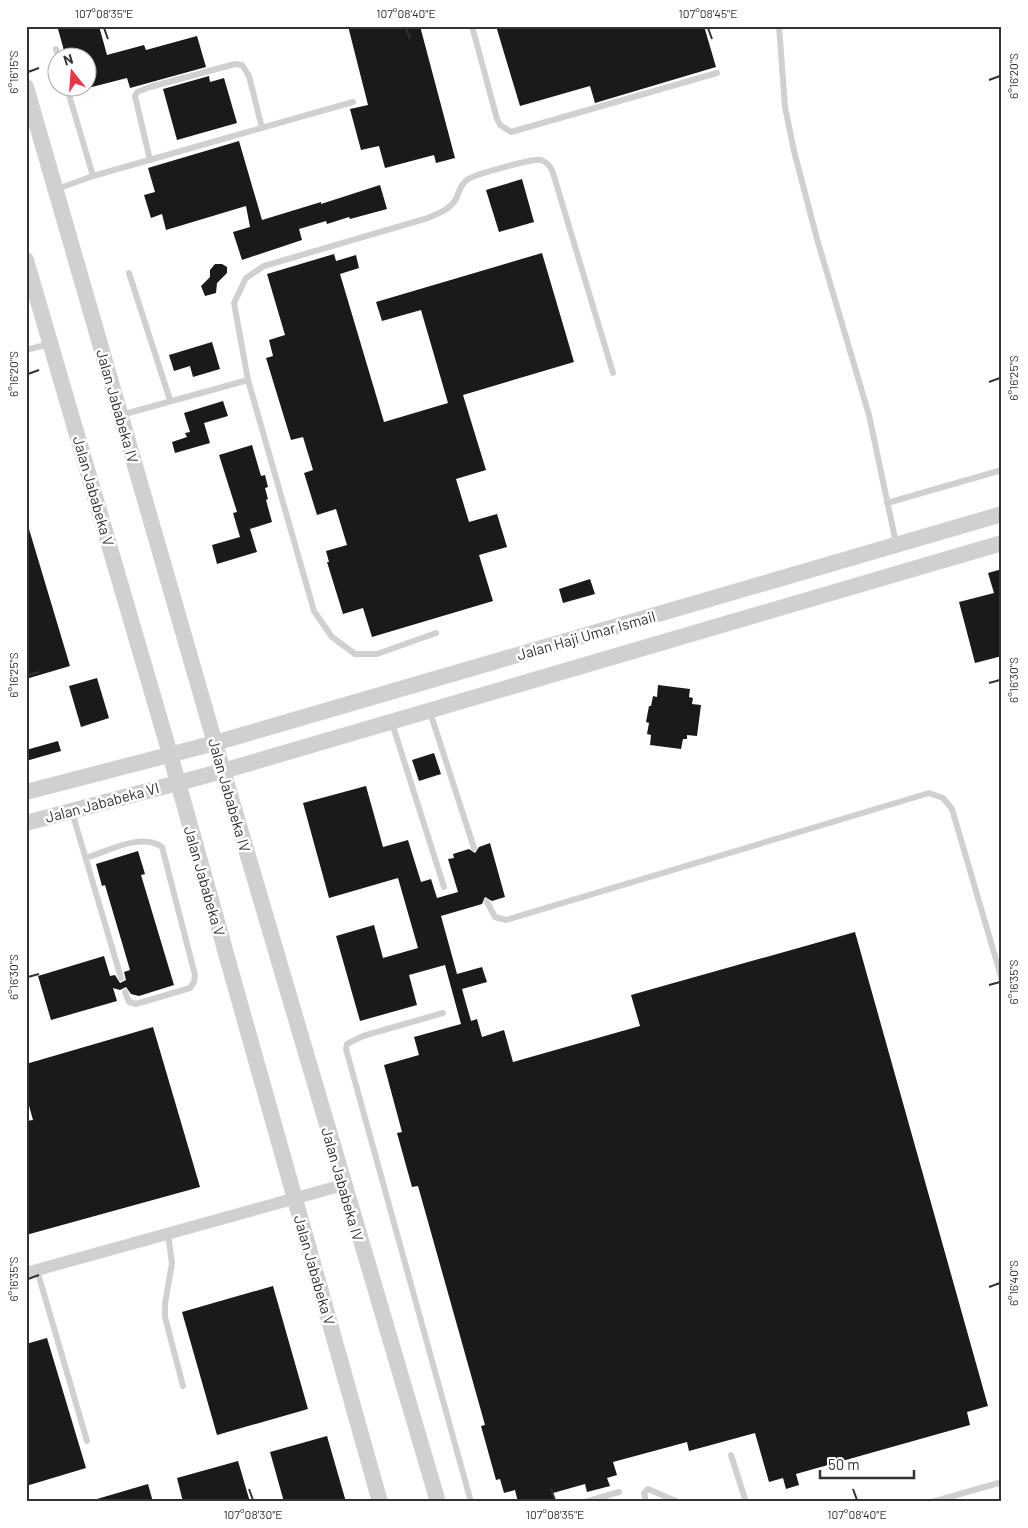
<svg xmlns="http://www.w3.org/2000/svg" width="1028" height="1528" font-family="Barlow,sans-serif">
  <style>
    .building { fill: #1a1a1a }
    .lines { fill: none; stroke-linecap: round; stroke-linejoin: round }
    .service { stroke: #d0d0d0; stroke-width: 6 }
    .minor { stroke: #d0d0d0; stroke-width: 12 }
    .tertiary { stroke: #d0d0d0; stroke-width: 16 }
    .ticks { fill: none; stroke: #333; stroke-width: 2 }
    .labels { text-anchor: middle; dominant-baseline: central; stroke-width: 5; stroke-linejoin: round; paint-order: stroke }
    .street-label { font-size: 15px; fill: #333; stroke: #fff }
    .neatline { fill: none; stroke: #333; stroke-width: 2 }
    .ticks-label { font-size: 12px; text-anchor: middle; fill: #333 }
  </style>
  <rect width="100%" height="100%" fill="#fff"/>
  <g class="building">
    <path d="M69 26H99L107 55 144 45 146 50 197 36 206 67 130 88 127 78 88 88V58H66L58 29Z"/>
    <path d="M348 26H420L455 158 436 163 434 155 385 168 379 146 361 150 350 109 368 105Z"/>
    <path d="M496 26H704L716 67 595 103 590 86 520 106Z"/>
    <path d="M209 76 210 82 224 78 237 123 177 140 163 89Z"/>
    <path d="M239 141 262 220 321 202V204L380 185 387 209 350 219 349 217 327 224 326 221 299 229 302 240 242 260 233 232 250 227 246 206 166 230 162 214 151 218 144 195 155 192 148 168Z"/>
    <path d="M522 179 534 222 499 232 486 190Z"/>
    <path d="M542 253 574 362 463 395 486 470 456 479 469 522 497 514 507 547 479 555 493 601 372 637 363 608 343 614 327 562H329L326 551 347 545 336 509 317 515 304 473 313 470 303 437 291 440 266 358 273 356 269 340 285 335 267 274 334 254 336 261 356 255 359 268 340 274 384 422 448 403 421 310 382 321 376 302Z"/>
    <path d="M215 264H222L227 267V273L217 283 216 293 205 296 201 286 210 277V270Z"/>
    <path d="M212 342 220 369 193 377 190 366 174 371 169 355Z"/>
    <path d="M223 401 228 416 204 423 210 443 175 453 172 442 187 437 185 433 190 432 184 413Z"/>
    <path d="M252 445 261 476 265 475 268 487 265 488 268 499 266 500 272 522 250 529 257 552 217 564 212 545 240 537 233 513 237 512 219 455Z"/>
    <path d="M26 529H29L70 666 26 679Z"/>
    <path d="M1002 569V656L975 663 959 602 994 593 988 573Z"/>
    <path d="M590 579 595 594 563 603 559 589Z"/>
    <path d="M97 678 109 718 81 727 69 686Z"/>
    <path d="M658 685 690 689 689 697 693 698 692 704 701 705 697 736 687 735V739H683L681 749 650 745 651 735 647 734 649 723 646 722 649 706H651L653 696 657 697Z"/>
    <path d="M58 741 61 751 26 761V750Z"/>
    <path d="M434 753 441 774 419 781 412 760Z"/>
    <path d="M366 786 383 847 408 840 421 882 431 879 437 898 458 892 448 859 454 858 453 854 469 849 475 853 479 847 490 843 505 897 492 901 485 897 482 904 441 916 457 974 482 967 487 982 462 989 471 1021 477 1019 482 1037 504 1030 513 1062 640 1026 631 995 855 932 988 1406 967 1412 970 1425 796 1474 799 1485 786 1489 783 1478 769 1482 755 1433 689 1451 687 1442 613 1462 617 1475 607 1478 610 1486 587 1492 585 1484 553 1493 555 1502H518L515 1490 504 1493 500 1479 496 1480 481 1426 485 1425 418 1186 412 1187 397 1133 402 1132 384 1065 419 1055 414 1037 461 1024 445 965 409 975 417 1005 360 1021 336 936 374 925 383 958 418 948 398 878 329 898 303 803Z"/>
    <path d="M138 851 145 874 141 875 174 985 139 996 131 994 126 987 120 990 113 988 117 1001 51 1020 38 976 104 956 110 976 115 975 120 983 126 980 124 972 130 970 105 885 102 886 96 864Z"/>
    <path d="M153 1027 200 1187 26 1235V1121L33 1120 26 1095V1064Z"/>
    <path d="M273 1286 308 1409 217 1435 182 1312Z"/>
    <path d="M47 1338 86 1468 26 1486V1344Z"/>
    <path d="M327 1436 346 1502H284L270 1452Z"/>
    <path d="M238 1461 250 1502H183L177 1478Z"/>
    <path d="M148 1484 153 1502H97V1499Z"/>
  </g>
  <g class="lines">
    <g class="service">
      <path d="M472 26 497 119 500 125 511 132 717 73"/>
      <path d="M779 26 785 107 794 151 817 239 869 415 896 543"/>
      <path d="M56 49 59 58"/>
      <path d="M67 88 93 176"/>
      <path d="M150 160 135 96 137 92 150 87 235 64 242 65 249 76 262 128"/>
      <path d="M57 189 93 176 353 102"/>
      <path d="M129 273 170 400"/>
      <path d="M26 350 49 344"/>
      <path d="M248 380 234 303 246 278 264 266 428 218C438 213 450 210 456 199 459 192 460 185 467 180 472 175 534 158 541 160 547 162 551 167 553 173L613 373"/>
      <path d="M121 415 248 380 314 611 332 637 355 654H377L436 633"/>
      <path d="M887 503 1002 470"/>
      <path d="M430 712 474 848"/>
      <path d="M392 723 444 887"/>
      <path d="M72 812 121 978"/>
      <path d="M86 858C108 851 142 832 162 847L195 975 194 982 190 988 136 1004 129 1002 125 992"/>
      <path d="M487 902 495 917 506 920 929 793 943 798 952 809 1002 980"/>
      <path d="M443 1013 363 1036 347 1044 346 1049 471 1502"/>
      <path d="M168 1234 172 1263 165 1304V1317L183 1386"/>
      <path d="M37 1270 87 1441"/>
      <path d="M731 1455 746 1502"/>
      <path d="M585 1502 619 1492"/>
      <path d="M646 1502 644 1493 648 1489 678 1502"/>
      <path d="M932 1502 1002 1482"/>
    </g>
    <path class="minor" d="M26 1273 343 1185"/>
    <g class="tertiary">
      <path d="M26 87 223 771 438 1502"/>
      <path d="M26 260 170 754 380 1502"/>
      <path d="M26 792 215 743 1002 514"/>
      <path d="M26 823 223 771 1002 543"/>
    </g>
  </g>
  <path class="ticks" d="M104 28 108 39M406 28 410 39M708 28 712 39M28 72 39 68M989 80 1000 76M28 374 39 370M989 382 1000 378M28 675 39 672M989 683 1000 680M28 977 39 974M989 985 1000 982M28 1279 39 1275M989 1287 1000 1283M249 1489 253 1500M551 1489 555 1500M853 1489 857 1500"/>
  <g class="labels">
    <g class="street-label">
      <text transform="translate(118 406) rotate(74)">Jalan Jababeka IV</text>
      <text transform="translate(94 491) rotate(74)">Jalan Jababeka V</text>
      <text transform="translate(586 635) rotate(-16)">Jalan Haji Umar Ismail</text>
      <text transform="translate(230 795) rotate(74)">Jalan Jababeka IV</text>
      <text transform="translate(102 802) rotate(-15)">Jalan Jababeka VI</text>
      <text transform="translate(205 881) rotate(74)">Jalan Jababeka V</text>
      <text transform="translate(343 1184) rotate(74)">Jalan Jababeka IV</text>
      <text transform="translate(315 1270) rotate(74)">Jalan Jababeka V</text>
    </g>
  </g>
  <rect width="1028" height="1528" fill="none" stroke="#ffffff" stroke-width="55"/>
  <g transform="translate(72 72) rotate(343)"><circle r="24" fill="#ffffff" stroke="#adadad"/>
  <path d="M0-4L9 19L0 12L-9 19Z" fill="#e63946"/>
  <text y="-8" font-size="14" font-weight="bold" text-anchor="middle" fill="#333333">N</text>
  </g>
  <path d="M820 1470v8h94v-8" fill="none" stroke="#333333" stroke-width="2.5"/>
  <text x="828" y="1470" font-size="15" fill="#333333" stroke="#ffffff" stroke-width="4" paint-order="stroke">50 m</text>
  <rect x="28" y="28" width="972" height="1472" class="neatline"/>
  <g class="ticks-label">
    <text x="104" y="18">107°08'35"E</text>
    <text x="406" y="18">107°08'40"E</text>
    <text x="708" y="18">107°08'45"E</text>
    <text transform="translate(14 72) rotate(-90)" y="4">6°16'15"S</text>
    <text transform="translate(1014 76) rotate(-90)" y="4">6°16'20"S</text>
    <text transform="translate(14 374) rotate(-90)" y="4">6°16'20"S</text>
    <text transform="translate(1014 378) rotate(-90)" y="4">6°16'25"S</text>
    <text transform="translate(14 675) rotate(-90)" y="4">6°16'25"S</text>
    <text transform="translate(1014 680) rotate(-90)" y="4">6°16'30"S</text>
    <text transform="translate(14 977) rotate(-90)" y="4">6°16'30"S</text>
    <text transform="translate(1014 982) rotate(-90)" y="4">6°16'35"S</text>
    <text transform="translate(14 1279) rotate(-90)" y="4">6°16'35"S</text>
    <text transform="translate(1014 1283) rotate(-90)" y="4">6°16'40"S</text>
    <text x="253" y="1519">107°08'30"E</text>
    <text x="555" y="1519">107°08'35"E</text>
    <text x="857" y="1519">107°08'40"E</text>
  </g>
</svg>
